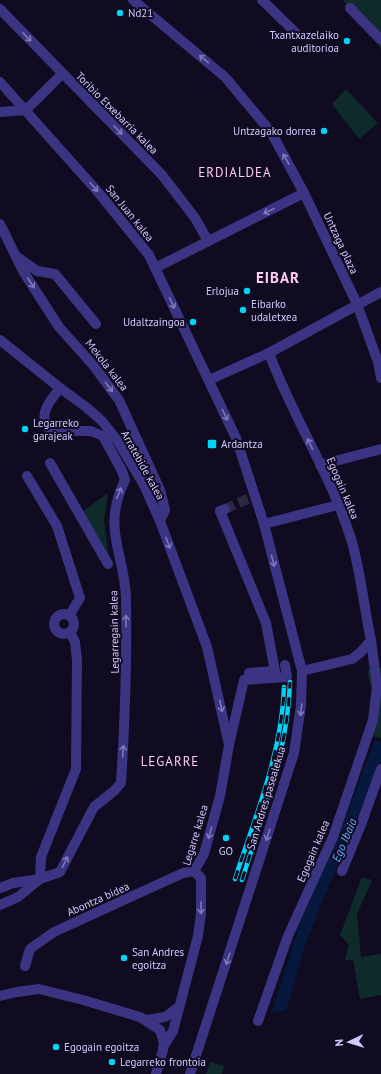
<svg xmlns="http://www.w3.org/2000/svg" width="381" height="1074" font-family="'PT Sans',sans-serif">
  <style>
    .green { fill: #0e2a2a }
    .water { fill: #06183e }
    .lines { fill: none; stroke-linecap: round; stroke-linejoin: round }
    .minor-tunnel { stroke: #2d2841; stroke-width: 10; stroke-dasharray: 10 5; stroke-linecap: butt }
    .pedestrian { stroke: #3a3482; stroke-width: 10 }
    .minor { stroke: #3a3482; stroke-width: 10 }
    .tertiary { stroke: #3a3482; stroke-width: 10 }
    .rail-casing { stroke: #00d3f5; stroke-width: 4.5 }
    .rail { stroke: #100b20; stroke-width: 3; stroke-dasharray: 9; stroke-linecap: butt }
    .oneway { stroke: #7e78ba }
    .poi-dot { fill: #00d3f5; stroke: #100b20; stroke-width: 1.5 }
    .labels { text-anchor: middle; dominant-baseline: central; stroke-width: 4; stroke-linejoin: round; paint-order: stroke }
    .poi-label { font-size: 11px; fill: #d2caff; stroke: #100b20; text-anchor: start }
    .street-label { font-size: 11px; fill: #d2caff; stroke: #100b20 }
    .water-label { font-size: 12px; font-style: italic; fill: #58abff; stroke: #100b20 }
    .quarter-label { font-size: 13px; letter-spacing: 1px; fill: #ffcceb; stroke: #100b20 }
    .district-label { font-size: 15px; font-weight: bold; letter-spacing: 1px; fill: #ffcceb; stroke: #100b20 }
  </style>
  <rect width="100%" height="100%" fill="#100b20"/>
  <g class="green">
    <path d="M343 0H381V50L376 38Z"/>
    <path d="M346 89 378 123 359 139 332 104Z"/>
    <path d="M108 493 104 520 110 565 82 512Z"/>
    <path d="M381 668V738L370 736 373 698 367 670Z"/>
    <path d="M362 877 372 880 357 914 361 957 381 954V995L360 999 353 960H345L349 945 340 935Z"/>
    <path d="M210 1062 224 1066 222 1074H206Z"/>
  </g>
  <path class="water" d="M375 740 381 742V762L322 902 305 946 286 1010 272 1013 300 923 340 831Z"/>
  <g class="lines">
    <path class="minor-tunnel" d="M225 509 250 498"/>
    <g class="pedestrian">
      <path d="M350 8 381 40"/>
      <path d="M0 9 162 175 195 218 208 241"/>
      <path d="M26 110 62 74"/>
      <path d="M16 256 37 271 55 274 96 324"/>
      <path d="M50 463 108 564"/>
      <path d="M27 476 57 526 80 598 69 616"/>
      <path d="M220 511 266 623 275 671 249 673V679"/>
      <path d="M229 745 244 680 287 677 285 665"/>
      <path d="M342 871 362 822 381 769"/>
      <path d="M258 1021 288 936 333 837 373 720 377 686 371 640"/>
    </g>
    <g class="minor">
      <path d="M262 0 299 36"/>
      <path d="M0 112 26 110"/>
      <path d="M0 224 23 271 59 327 93 365 119 400 160 490 165 510 160 521"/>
      <path d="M155 268 304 193"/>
      <path d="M0 340 60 388 86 407 102 421 117 440 144 485 160 521 207 647 229 745 220 796 204 854 194 871"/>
      <path d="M269 353C293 418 332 476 352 542 361 574 364 608 371 640L361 652 352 659 302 671"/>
      <path d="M209 380 269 353 381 292"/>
      <path d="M320 465 381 449"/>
      <path d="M220 511 225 509"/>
      <path d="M264 524 338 505"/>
      <circle cx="64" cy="624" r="10"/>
      <path d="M0 888 13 883 40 879 41 857 76 769 77 660 75 642 70 632"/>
      <path d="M0 905 18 897 40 879 60 872 94 807 115 790 121 783C125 721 127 661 126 599 125 552 101 530 125 480L122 471 103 436 91 431H61L47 427C39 412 51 400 60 388"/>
      <path d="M25 966 30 949 54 932 183 873 194 871"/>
      <path d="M147 1020 165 1017 179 1007"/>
      <path d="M163 1047 173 1031 198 936 201 913V878L194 871"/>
    </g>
    <g class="tertiary">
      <path d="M133 0 225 77 271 132 304 193 357 304 378 362 381 378"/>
      <path d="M0 82 98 192 149 255 236 438 264 524 302 671 301 705 294 753 190 1074"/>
      <path d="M0 996 17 992 39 989 83 1000 140 1017 160 1030 164 1043 163 1050 156 1074"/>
    </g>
    <defs>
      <g id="rail">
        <path d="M235 879C255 817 282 753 284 687"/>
        <path d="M242 880C262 816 288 751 290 682"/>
      </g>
    </defs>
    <use href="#rail" class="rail-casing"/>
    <use href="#rail" class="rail"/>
  </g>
  <defs><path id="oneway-shaft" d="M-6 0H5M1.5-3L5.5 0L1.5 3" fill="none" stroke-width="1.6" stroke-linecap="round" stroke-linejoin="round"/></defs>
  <g class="oneway">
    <use href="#oneway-shaft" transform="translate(27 37) rotate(46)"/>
    <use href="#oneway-shaft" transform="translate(204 59) rotate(-140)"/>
    <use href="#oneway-shaft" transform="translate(118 130) rotate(45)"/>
    <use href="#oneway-shaft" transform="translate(286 159) rotate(-119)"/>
    <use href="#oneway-shaft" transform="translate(94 187) rotate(49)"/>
    <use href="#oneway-shaft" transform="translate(269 211) rotate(154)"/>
    <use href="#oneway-shaft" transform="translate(31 283) rotate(57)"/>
    <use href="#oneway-shaft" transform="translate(172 303) rotate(64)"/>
    <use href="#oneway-shaft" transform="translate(109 387) rotate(53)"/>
    <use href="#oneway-shaft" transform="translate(225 415) rotate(65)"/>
    <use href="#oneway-shaft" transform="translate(310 444) rotate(-116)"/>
    <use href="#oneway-shaft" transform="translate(119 493) rotate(-67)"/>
    <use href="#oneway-shaft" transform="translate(168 543) rotate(70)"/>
    <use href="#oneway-shaft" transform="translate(273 561) rotate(75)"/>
    <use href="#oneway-shaft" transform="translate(126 621) rotate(-91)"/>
    <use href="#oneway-shaft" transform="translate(221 706) rotate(78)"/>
    <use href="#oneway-shaft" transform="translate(301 710) rotate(97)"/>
    <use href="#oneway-shaft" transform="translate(123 751) rotate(-86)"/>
    <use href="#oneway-shaft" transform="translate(210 833) rotate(105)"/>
    <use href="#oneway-shaft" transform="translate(268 835) rotate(108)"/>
    <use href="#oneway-shaft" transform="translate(65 862) rotate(-64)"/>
    <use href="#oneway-shaft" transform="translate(201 908) rotate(91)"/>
    <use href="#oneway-shaft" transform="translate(228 959) rotate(108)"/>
  </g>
  <g class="poi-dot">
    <circle cx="120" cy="13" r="4"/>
    <circle cx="347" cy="41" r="4"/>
    <circle cx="324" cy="131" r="4"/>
    <circle cx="247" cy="291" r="4"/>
    <circle cx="243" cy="310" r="4"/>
    <circle cx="193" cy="322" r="4"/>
    <circle cx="25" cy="429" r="4"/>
    <rect x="207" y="439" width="10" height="10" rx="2"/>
    <circle cx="226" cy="838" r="4"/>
    <circle cx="124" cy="958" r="4"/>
    <circle cx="56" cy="1047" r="4"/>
    <circle cx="112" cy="1062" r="4"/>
  </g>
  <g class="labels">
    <g class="poi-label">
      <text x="128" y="13">Nd21</text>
      <text x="339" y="35" text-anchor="end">Txantxazelaiko<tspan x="339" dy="13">auditorioa</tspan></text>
      <text x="316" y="131" text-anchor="end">Untzagako dorrea</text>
      <text x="239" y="291" text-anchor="end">Erlojua</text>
      <text x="251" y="304">Eibarko<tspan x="251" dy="13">udaletxea</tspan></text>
      <text x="185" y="322" text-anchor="end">Udaltzaingoa</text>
      <text x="33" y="423">Legarreko<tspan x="33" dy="13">garajeak</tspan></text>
      <text x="221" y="444">Ardantza</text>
      <text x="226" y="851" text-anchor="middle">GO</text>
      <text x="132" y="952">San Andres<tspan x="132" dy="13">egoitza</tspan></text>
      <text x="64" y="1047">Egogain egoitza</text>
      <text x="120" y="1062">Legarreko frontoia</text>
    </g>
    <g class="street-label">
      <text transform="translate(117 113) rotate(45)">Toribio Etxebarria kalea</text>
      <text transform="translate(130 213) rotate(51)">San Juan kalea</text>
      <text transform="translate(341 243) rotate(65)">Untzaga plaza</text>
      <text transform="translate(107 365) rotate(52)">Mekola kalea</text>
      <text transform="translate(143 465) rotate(61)">Arratebide kalea</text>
      <text transform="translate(343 488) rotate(67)">Egogain kalea</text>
      <text transform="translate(114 632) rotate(-91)">Legarregain kalea</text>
      <text transform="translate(266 798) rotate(-73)">San Andres pasealekua</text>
      <text transform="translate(195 835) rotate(-73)">Legarre kalea</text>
      <text transform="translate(313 851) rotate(-67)">Egogain kalea</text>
      <text transform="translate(98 899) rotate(-24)">Abontza bidea</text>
    </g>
    <g class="water-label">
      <text transform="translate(344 840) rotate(-67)">Ego Ibaia</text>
    </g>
    <g class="quarter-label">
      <text x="235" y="172">ERDIALDEA</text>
      <text x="170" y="761">LEGARRE</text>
    </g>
    <g class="district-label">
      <text x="278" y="277">EIBAR</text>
    </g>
  </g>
  <g transform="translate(349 1042) rotate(266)" stroke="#100b20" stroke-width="3" paint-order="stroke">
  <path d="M0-3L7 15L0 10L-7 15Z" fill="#d2caff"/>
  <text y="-6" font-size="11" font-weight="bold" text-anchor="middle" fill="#d2caff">N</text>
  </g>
</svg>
